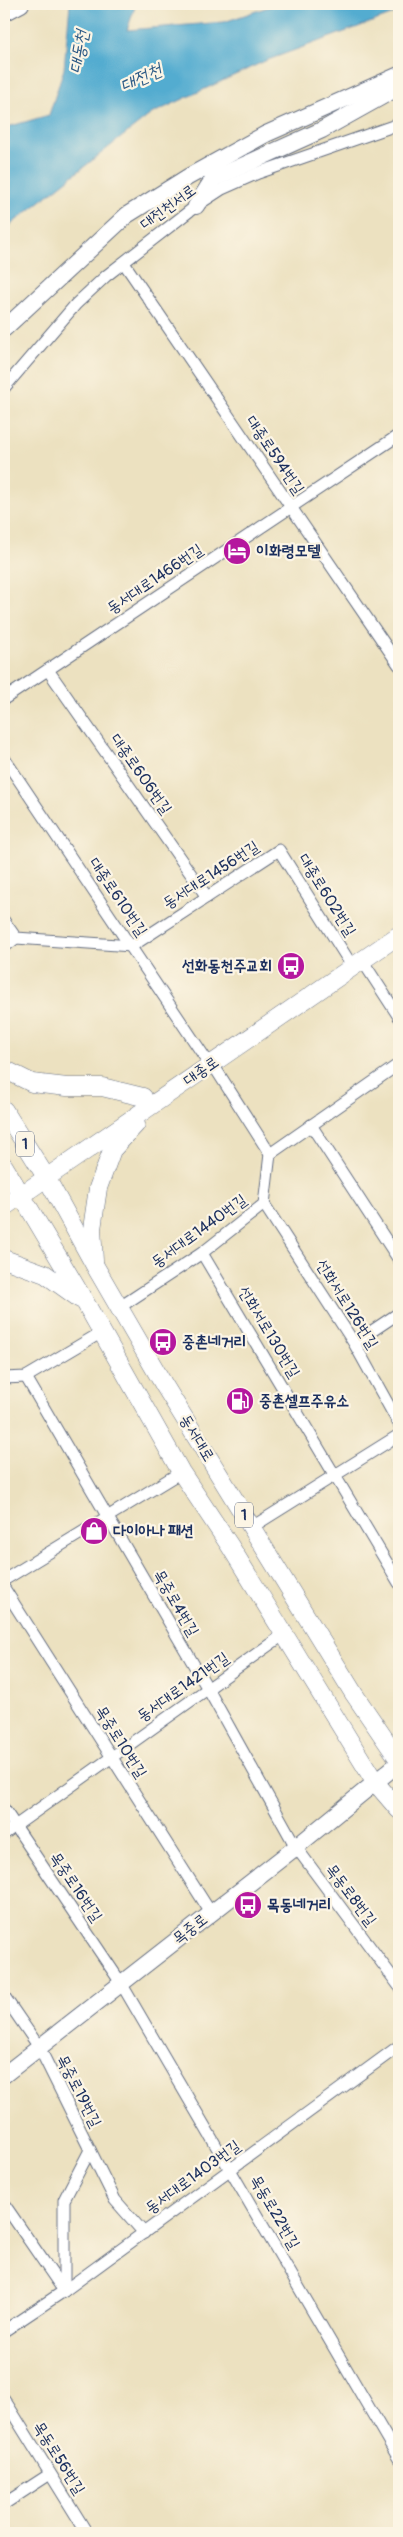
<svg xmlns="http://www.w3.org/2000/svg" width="403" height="2537" font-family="Pangolin,'Poor Story',sans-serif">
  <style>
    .water { fill: #52acd0; stroke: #366e97 }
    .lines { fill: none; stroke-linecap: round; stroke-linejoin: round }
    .street-casing { stroke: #646d80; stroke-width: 13 }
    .secondary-casing { stroke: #646d80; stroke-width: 18 }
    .primary-casing { stroke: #646d80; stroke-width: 19 }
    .street { stroke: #fff; stroke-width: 11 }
    .secondary { stroke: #fff; stroke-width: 16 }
    .primary { stroke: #fff; stroke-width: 18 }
    .labels { text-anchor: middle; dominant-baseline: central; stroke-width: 4.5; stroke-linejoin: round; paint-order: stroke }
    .shield { fill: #fcf5e5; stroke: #5e6a86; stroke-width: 1 }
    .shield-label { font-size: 15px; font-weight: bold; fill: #1b2f5e }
    .street-label { font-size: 16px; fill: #1b2f5e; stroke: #fcf5e5 }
    .poi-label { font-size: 16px; font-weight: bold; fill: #1b2f5e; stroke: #fcf5e5; text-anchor: start }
    .water-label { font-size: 18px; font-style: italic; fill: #2e5b86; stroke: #fcf5e5 }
  </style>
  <rect width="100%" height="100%" fill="#fcf5e5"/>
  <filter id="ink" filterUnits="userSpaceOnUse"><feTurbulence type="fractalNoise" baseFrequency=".02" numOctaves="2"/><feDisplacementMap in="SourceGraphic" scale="10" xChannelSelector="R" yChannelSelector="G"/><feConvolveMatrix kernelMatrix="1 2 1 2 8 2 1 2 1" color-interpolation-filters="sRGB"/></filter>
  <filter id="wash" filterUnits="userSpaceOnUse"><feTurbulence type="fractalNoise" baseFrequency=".0096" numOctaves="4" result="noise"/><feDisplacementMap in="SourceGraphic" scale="20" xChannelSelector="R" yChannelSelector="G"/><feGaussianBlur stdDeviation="1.12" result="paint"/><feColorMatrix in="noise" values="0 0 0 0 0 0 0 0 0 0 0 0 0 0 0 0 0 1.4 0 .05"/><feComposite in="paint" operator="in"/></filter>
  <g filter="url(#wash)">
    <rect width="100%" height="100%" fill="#ece1c0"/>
    <path class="water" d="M70 4H136L127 30 224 22 277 4H399V12L265 61 151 114 4 230V128L49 115 64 69Z"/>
  </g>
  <g filter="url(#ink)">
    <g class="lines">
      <defs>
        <g id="street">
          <path d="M124 263 399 665"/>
          <path d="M4 388 76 304 106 276 196 206 222 189 258 173 399 124"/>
          <path d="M48 670 207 897"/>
          <path d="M4 699 399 435"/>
          <path d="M4 758 204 1056"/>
          <path d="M4 921 16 938"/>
          <path d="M4 947 16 938 132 946 279 850 347 958"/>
          <path d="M362 960 399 1017"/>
          <path d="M212 1063 270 1154"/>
          <path d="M311 1125 399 1260"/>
          <path d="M264 1204 354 1343 399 1424"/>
          <path d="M202 1253 399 1583"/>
          <path d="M120 1307 202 1253 264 1204 270 1154 399 1064"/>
          <path d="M354 1343 399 1313"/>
          <path d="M26 1377 208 1689 296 1847 399 1986"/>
          <path d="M4 1378 26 1377 102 1332"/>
          <path d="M252 1527 399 1435"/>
          <path d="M4 1580 181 1472"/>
          <path d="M4 1588 211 1913"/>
          <path d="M4 1809 121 1983 399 2459"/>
          <path d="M4 1834 283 1635"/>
          <path d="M4 1996 39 2047 115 2200 144 2233"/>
          <path d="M4 2204 64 2291"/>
          <path d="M64 2291V2200L90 2150"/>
          <path d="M4 2331 64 2291 399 2046"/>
          <path d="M4 2399 87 2533"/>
          <path d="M4 2504 50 2474"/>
        </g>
        <g id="secondary">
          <path d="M4 13 21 4"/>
          <path d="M196 206 213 179 322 130 399 87"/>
          <path d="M4 329 127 215 188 177 266 134 399 75"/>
          <path d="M4 2075 296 1847 399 1763"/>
        </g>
        <g id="primary">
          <path d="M4 1069 32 1083 67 1087H102L143 1097"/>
          <path d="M4 1110 46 1177 95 1266 164 1385 354 1694 399 1760"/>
          <path d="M4 1166 85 1302 181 1472 230 1546 375 1782 399 1810"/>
          <path d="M4 1207 399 935"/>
          <path d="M4 1259 45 1274 80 1299"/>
          <path d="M94 1261 92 1229 98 1188 112 1150 136 1124"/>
        </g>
      </defs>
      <use href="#street" class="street-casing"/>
      <use href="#secondary" class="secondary-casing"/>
      <use href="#primary" class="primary-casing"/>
      <use href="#street" class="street"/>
      <use href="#secondary" class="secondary"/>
      <use href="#primary" class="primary"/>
    </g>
  </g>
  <defs>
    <symbol id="hotel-disc" viewBox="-11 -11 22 22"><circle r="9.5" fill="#b5179e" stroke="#fcf5e5"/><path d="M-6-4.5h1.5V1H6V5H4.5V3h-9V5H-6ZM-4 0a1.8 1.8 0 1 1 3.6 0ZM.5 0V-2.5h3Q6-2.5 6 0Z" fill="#fff"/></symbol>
    <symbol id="bus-disc" viewBox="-11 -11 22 22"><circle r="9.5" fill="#b5179e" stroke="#fcf5e5"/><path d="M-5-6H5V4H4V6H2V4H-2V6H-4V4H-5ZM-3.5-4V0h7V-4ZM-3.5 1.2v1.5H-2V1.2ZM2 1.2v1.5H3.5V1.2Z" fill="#fff"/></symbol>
    <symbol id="fuel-disc" viewBox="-11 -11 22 22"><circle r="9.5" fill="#b5179e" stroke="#fcf5e5"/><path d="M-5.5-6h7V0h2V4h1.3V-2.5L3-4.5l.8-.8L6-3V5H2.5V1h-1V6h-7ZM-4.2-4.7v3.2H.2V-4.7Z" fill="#fff"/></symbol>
    <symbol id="shop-disc" viewBox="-11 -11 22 22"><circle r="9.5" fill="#b5179e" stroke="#fcf5e5"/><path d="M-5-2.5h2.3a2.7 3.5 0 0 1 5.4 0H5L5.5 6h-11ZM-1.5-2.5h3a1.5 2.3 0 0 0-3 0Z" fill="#fff"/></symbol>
  </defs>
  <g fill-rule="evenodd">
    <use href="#hotel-disc" x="221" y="535" width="32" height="32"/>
    <use href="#bus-disc" x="275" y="950" width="32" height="32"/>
    <use href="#bus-disc" x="147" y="1326" width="32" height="32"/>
    <use href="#fuel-disc" x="224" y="1385" width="32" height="32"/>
    <use href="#shop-disc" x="78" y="1515" width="32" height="32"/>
    <use href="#bus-disc" x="232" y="1889" width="32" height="32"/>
  </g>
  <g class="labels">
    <g class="shield">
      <rect x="16" y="1131.5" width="18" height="25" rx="4"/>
      <rect x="235" y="1502.5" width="18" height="25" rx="4"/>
    </g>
    <g class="shield-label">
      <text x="25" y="1144">1</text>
      <text x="244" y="1515">1</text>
    </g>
    <g class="street-label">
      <text transform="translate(168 207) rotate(-36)">대전천서로</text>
      <text transform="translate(275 455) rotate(56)">대종로594번길</text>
      <text transform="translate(155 579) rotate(-34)">동서대로1466번길</text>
      <text transform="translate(141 774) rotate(55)">대종로606번길</text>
      <text transform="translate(211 875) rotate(-33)">동서대로1456번길</text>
      <text transform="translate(327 895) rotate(58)">대종로602번길</text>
      <text transform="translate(118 897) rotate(56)">대종로610번길</text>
      <text transform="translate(201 1071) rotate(-35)">대종로</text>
      <text transform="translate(199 1231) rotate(-36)">동서대로1440번길</text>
      <text transform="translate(347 1304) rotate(58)">선화서로126번길</text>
      <text transform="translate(269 1332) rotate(59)">선화서로130번길</text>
      <text transform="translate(197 1438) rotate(59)">동서대로</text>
      <text transform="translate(176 1603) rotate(60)">목중로4번길</text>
      <text transform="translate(183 1687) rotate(-35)">동서대로1421번길</text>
      <text transform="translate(121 1742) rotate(58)">목중로10번길</text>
      <text transform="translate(76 1887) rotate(56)">목중로16번길</text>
      <text transform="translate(351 1895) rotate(53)">목동로8번길</text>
      <text transform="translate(190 1929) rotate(-38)">목중로</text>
      <text transform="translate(79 2091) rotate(63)">목중로19번길</text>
      <text transform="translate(193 2177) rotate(-36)">동서대로1403번길</text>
      <text transform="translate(275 2212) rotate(60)">목동로22번길</text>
      <text transform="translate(59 2458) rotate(58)">목동로56번길</text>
    </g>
    <g class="poi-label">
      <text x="256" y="551">이화령모텔</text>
      <text x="272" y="966" text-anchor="end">선화동천주교회</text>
      <text x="182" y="1342">중촌네거리</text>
      <text x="259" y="1401">중촌셀프주유소</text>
      <text x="113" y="1531">다이아나 패션</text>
      <text x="267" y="1905">목동네거리</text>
    </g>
    <g class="water-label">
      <text transform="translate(79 52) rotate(-80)">대동천</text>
      <text transform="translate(141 78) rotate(-25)">대전천</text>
    </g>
  </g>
  <rect width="403" height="2537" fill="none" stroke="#fcf5e5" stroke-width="20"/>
</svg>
